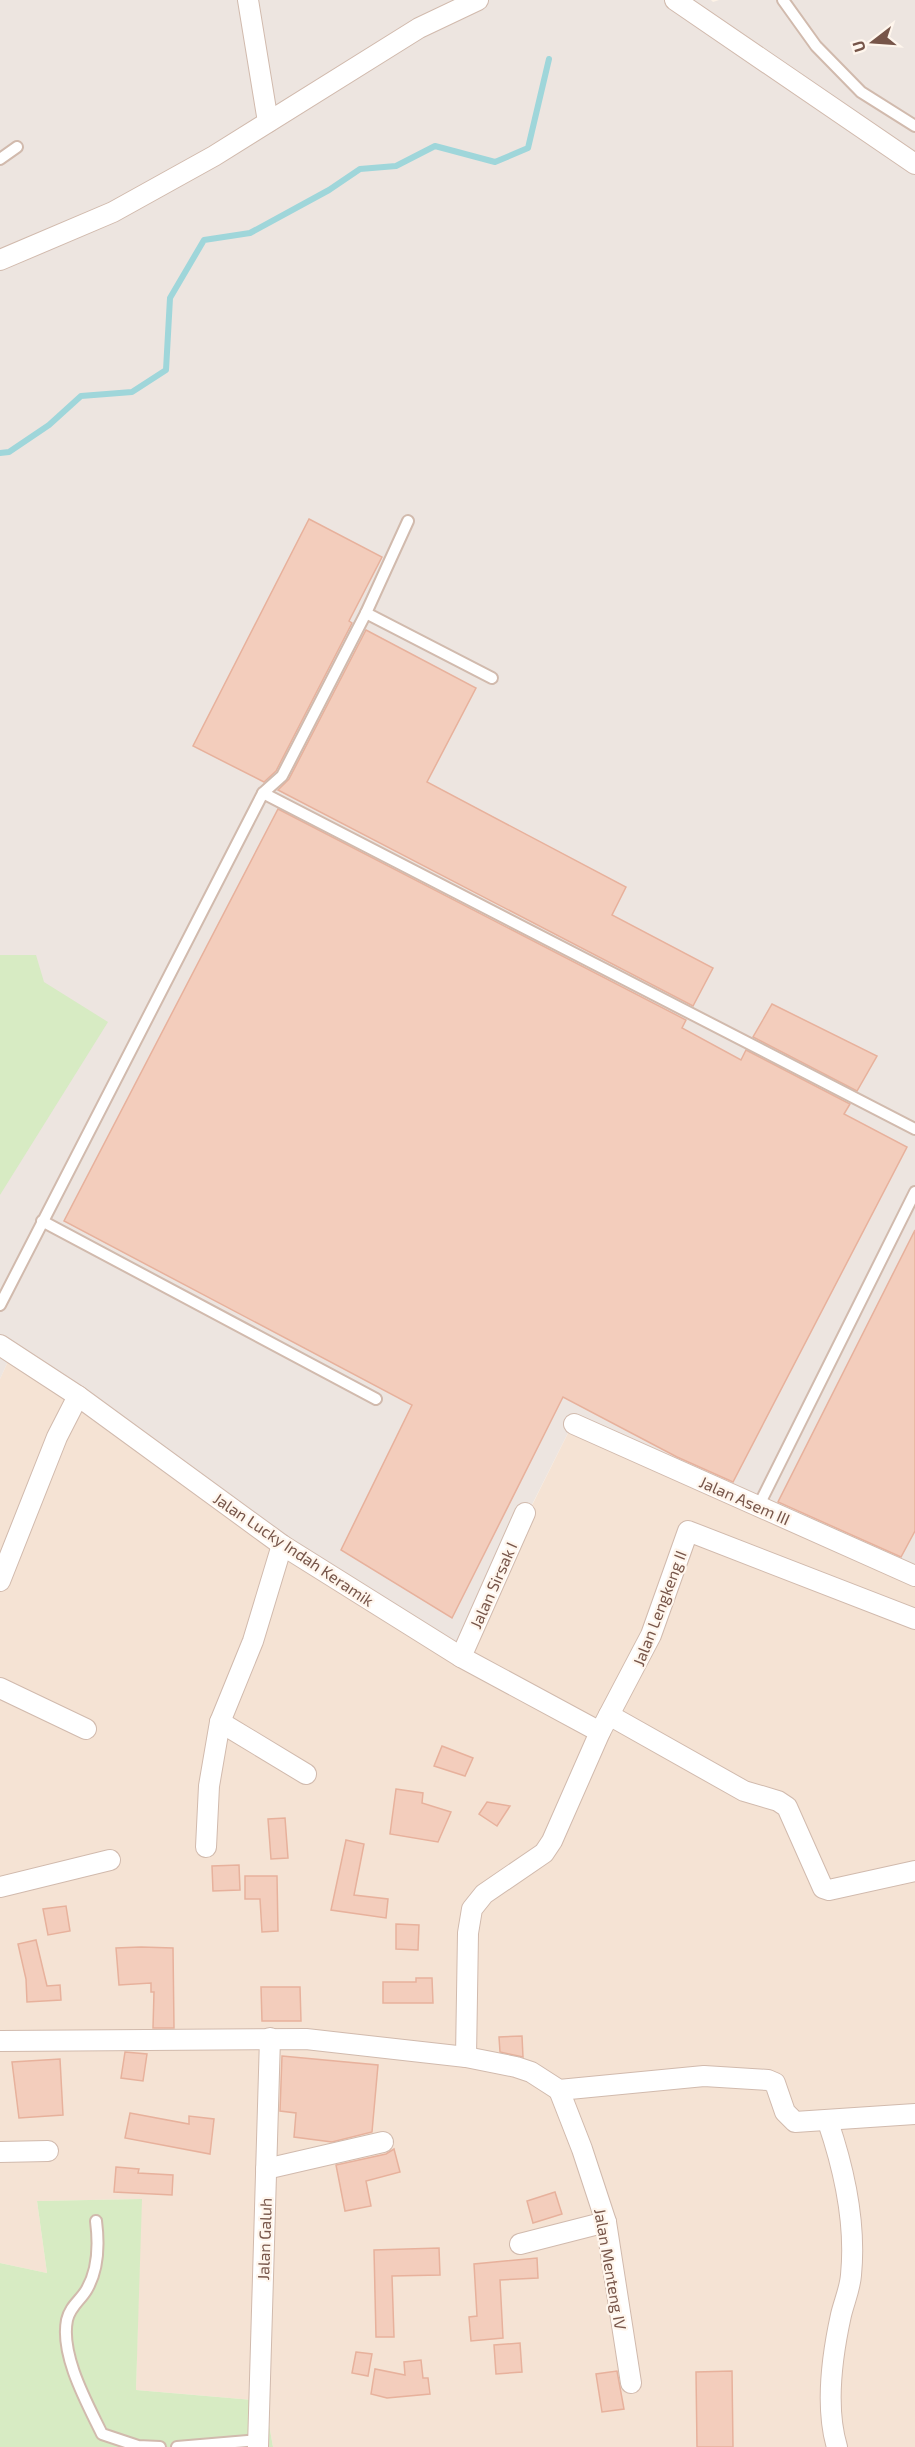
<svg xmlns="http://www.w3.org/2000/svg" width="915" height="2447" font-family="'Exo 2',sans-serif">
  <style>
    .residential { fill: #f5e3d4 }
    .industrial { fill: #ede5e0 }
    .green { fill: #d7ebc3 }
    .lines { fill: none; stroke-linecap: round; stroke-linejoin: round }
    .stream { stroke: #9fd6da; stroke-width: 6 }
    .building { fill: #f3cdbc; stroke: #e7b19c; stroke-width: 1.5 }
    .service-casing { stroke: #d1baad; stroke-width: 14 }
    .minor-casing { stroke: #d1baad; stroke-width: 22 }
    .service { stroke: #fff; stroke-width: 10 }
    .minor { stroke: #fff; stroke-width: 20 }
    .labels { text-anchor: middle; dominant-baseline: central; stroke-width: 4.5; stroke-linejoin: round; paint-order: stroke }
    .street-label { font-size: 16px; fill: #775549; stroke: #fff6ed }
  </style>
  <rect width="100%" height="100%" fill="#fdf2e6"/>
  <path class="residential" d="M14 1348 460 1650 576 1417 915 1573V2447H273L265 2401 136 2390 141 2199 37 2201 47 2273 0 2263V1379Z"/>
  <path class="industrial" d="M0 0H711L713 2 719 0H915V1573L576 1417 459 1650 270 1530 14 1348 0 1379Z"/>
  <g class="green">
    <path d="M0 955H36L44 982 108 1022 0 1195Z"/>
    <path d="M142 2199 136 2390 265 2401 273 2447H0V2263L47 2273 37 2201Z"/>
  </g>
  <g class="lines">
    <path class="stream" d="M0 453 9 452 49 425 81 396 132 392 166 370 170 298 204 240 250 233 329 190 360 169 396 166 435 146 495 162 528 148 549 59"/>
  </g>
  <g class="building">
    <path d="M309 519 382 557 349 621 352 623 276 771 264 782 193 746Z"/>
    <path d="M366 630 476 688 427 782 626 887 612 915 713 968 693 1006 278 790 289 779Z"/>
    <path d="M278 809 686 1020 682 1028 741 1060 746 1050 850 1104 844 1114 907 1147 733 1482 677 1457 563 1397 452 1618 341 1550 412 1405 64 1221Z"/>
    <path d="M772 1004 877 1056 857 1091 753 1037Z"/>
    <path d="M915 1230V1531L901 1557 778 1502Z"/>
    <path d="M442 1746 473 1758 465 1776 434 1766Z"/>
    <path d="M396 1789 423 1793 422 1803 451 1812 438 1842 390 1834Z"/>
    <path d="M487 1802 510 1806 497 1826 479 1814Z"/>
    <path d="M285 1818 288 1858 271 1859 268 1819Z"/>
    <path d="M346 1840 364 1844 354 1895 388 1899 386 1918 331 1910Z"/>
    <path d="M239 1865 240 1890 213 1891 212 1866Z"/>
    <path d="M245 1876H277L278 1931 262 1932 260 1899H245Z"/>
    <path d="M66 1906 70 1931 48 1935 43 1909Z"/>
    <path d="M396 1924 419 1925 418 1950 396 1949Z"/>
    <path d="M36 1940 47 1986 60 1985 61 2000 27 2002 26 1979 18 1944Z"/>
    <path d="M141 1947 173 1948 174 2028H153L154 1992H151V1983L119 1985 116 1948Z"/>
    <path d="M416 1978H432L433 2003H383V1982H416Z"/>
    <path d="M261 1987H300L301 2021H262Z"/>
    <path d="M522 2036 523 2057 500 2052 499 2037Z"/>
    <path d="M125 2052 147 2054 143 2081 121 2078Z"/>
    <path d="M282 2056 378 2065 372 2132 332 2142 294 2137 296 2113 280 2111Z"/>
    <path d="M60 2059 63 2115 19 2118 12 2062Z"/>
    <path d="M130 2113 189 2124V2116L214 2119 210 2154 125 2138Z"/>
    <path d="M394 2149 400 2172 366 2181 371 2206 345 2211 336 2165 386 2154Z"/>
    <path d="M116 2167 139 2169 138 2173 173 2175 172 2195 114 2192Z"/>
    <path d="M555 2192 562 2214 533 2223 527 2201Z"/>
    <path d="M439 2248 440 2275 392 2276 394 2337H376L374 2250Z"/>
    <path d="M537 2258 538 2278 500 2280 503 2338 471 2341 469 2317 477 2316 474 2264Z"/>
    <path d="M520 2343 522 2372 496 2374 494 2345Z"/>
    <path d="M356 2352 372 2354 368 2376 352 2373Z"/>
    <path d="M421 2360 423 2378H428L430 2394 387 2398 371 2394 375 2369 405 2375 404 2362Z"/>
    <path d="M617 2371 624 2409 602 2412 596 2374Z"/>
    <path d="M732 2371 733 2447H697L696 2372Z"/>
  </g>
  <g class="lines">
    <defs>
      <g id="service">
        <path d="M783 0 816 46 861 92 915 126"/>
        <path d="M0 159 17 147"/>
        <path d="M366 613 492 678"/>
        <path d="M263 793 915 1129"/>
        <path d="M42 1221 376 1399"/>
        <path d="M0 1305 263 793 282 776 366 613 408 521"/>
        <path d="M758 1507 915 1192"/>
        <path d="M96 2221C99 2244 99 2268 87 2289 81 2300 70 2306 67 2320 60 2355 87 2403 102 2434L138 2446 160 2447"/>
        <path d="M177 2447 258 2440"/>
      </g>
      <g id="minor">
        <path d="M248 0 268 122"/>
        <path d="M675 0 915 164"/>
        <path d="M0 260 113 212 214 156 419 28 478 0"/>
        <path d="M0 1345 78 1396 282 1545 461 1657 600 1732"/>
        <path d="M574 1424 915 1576"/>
        <path d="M0 1581 57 1437 78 1396"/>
        <path d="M461 1657 525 1513"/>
        <path d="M0 1688 86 1729"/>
        <path d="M609 1715 744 1791 778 1801 787 1807 823 1888 829 1890 915 1871"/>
        <path d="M220 1722 306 1774"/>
        <path d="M206 1847 209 1786 220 1722 253 1641 282 1545"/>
        <path d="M0 1887 110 1860"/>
        <path d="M0 2041 306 2039 466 2057 516 2067 531 2072 559 2090 704 2076 768 2080 775 2083 785 2112 795 2122 915 2114"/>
        <path d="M466 2057 468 1933 472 1909 484 1894 544 1853 552 1841 600 1732 651 1635 688 1531 915 1619"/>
        <path d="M559 2090 582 2149 606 2222 631 2383"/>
        <path d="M828 2122C844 2169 856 2225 851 2275 850 2289 844 2302 841 2315 832 2356 825 2407 837 2447"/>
        <path d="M0 2152 48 2151"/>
        <path d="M266 2169 383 2142"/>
        <path d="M520 2244 606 2222"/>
        <path d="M258 2447 270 2038"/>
      </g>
    </defs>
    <use href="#service" class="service-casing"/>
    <use href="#minor" class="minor-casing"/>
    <use href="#service" class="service"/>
    <use href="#minor" class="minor"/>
  </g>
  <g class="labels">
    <g class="street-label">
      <text transform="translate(745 1500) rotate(24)">Jalan Asem III</text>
      <text transform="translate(294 1549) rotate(34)">Jalan Lucky Indah Keramik</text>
      <text transform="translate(493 1585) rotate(-66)">Jalan Sirsak I</text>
      <text transform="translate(659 1608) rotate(-69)">Jalan Lengkeng II</text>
      <text transform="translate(264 2239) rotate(-88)">Jalan Galuh</text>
      <text transform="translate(611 2269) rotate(80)">Jalan Menteng IV</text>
    </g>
  </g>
  <g transform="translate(873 42) rotate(253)" stroke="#fff6ed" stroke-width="4.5" paint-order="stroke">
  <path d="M0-4.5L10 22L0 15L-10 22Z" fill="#775549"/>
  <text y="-9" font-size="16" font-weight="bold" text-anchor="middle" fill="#775549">U</text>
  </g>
</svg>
